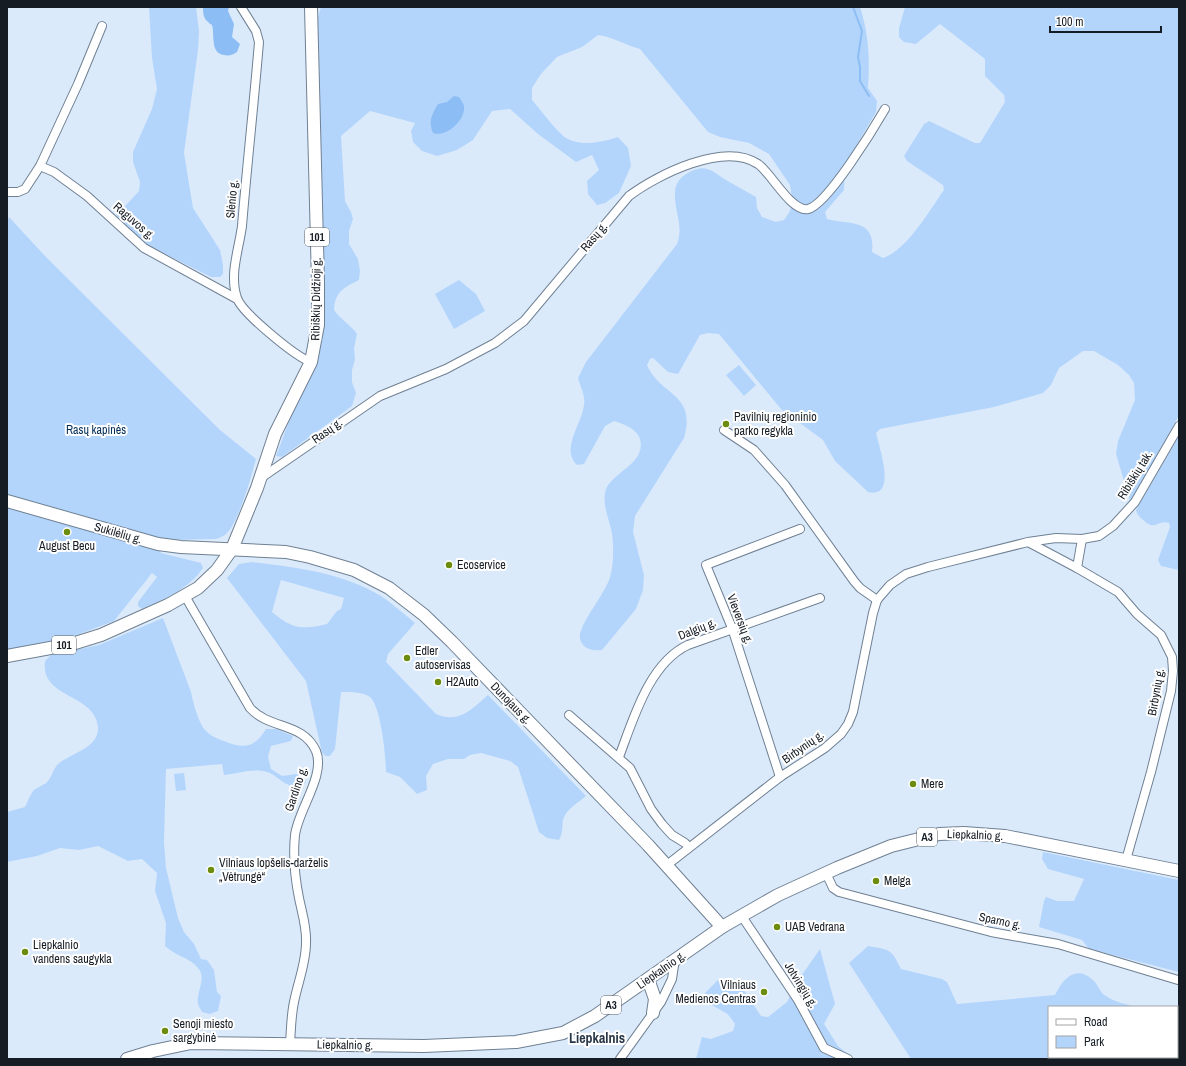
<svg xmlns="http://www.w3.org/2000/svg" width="1186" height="1066" font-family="'Archivo Narrow',sans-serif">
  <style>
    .green { fill: #b4d5fb; fill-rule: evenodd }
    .water { fill: #8cbdf4 }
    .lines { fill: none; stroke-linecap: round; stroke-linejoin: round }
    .stream { stroke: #8cbdf4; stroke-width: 2 }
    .minor-casing { stroke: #6f8093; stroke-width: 10 }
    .primary-casing { stroke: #6f8093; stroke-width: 14 }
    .minor { stroke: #fff; stroke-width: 8 }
    .primary { stroke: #fff; stroke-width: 12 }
    .poi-dot { fill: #6c8c0d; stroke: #fff; stroke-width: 1.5 }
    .labels { text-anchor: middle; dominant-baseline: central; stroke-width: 4; stroke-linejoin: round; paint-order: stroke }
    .shield { fill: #fff; stroke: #5b6065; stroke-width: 1 }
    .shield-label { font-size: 11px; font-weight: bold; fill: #151c23 }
    .street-label { font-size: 12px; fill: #151c23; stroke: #fff }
    .poi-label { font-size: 12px; fill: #151c23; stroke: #fff; text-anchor: start }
    .park-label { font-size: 12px; fill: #002b55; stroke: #fff }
    .quarter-label { font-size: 14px; font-weight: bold; fill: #293748; stroke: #fff }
  </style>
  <rect width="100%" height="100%" fill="#dbeafb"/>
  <g class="green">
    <path d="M149 7H196L199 31 198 50 184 153 193 208 220 250 223 265V274L220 277H211L143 243 116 216 139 191 140 182 133 162V152L152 109 157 89 152 58Z"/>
    <path d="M321 7H860C869 35 870 59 868 88L877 101 876 112 845 165 844 190 825 212 827 219C849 225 876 218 872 252L883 258C907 250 929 211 944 190L943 185 907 161 904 156 924 124 929 121 975 143H980L1005 102 1004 95 985 76V59L940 24 916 44 904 42 899 37V28L905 7H1179V415L1143 482 1130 501 1116 454 1118 441 1135 400 1134 383 1129 375 1118 365 1094 351H1083L1059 368 1051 385 1043 393 994 407 880 429 876 433C879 447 898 499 868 492L835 461 823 440 781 409 719 334 708 333 700 335 678 374 668 372 653 358 650 359 647 365C660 396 697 393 684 438L635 516 633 532 644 575 643 590 636 609 602 650C594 651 583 650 580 639 577 626 606 593 610 577 614 566 614 540 611 529 608 517 603 505 605 493 608 473 647 465 640 439 637 429 624 424 614 421L605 426 584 464 577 465C560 449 582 424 584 405 586 397 580 386 578 378L586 362 677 244C684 225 674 212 675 193 675 184 680 177 688 173 706 163 711 171 726 180 736 186 746 191 756 197L757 208 762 217 776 222 784 220 790 211 792 197 790 185 769 154 749 143 720 137 708 132 640 49C625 45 613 37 598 35L582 47 557 57 541 74 532 88V100C540 109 557 132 566 138 581 147 603 142 618 137L628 148 631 166 619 193 605 203 597 205 588 194 587 181 599 170 592 155 576 162 538 134 510 109 492 111 473 140 457 150 437 156 422 151 413 142 411 131 415 123 370 111 341 136 345 201 351 212 353 219 349 231V244L358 259 360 271 359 280C343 288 335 292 334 310 341 320 350 324 357 334L354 348 355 360 352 370V382L356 393 352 406 282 457 276 456 296 403 314 368 317 33 318 17Z"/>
    <path d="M9 217 45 256 220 430 256 459C251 477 239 521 227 533 224 536 220 538 216 539L169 540 157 537 7 497V222Z"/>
    <path d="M459 280 476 294 485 311 454 329 435 294Z"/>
    <path d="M739 365 756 385 744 396 726 375Z"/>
    <path d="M1179 436V570L1161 566 1158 560 1170 527 1169 523C1157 519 1156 532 1143 520 1140 517 1137 515 1136 510Z"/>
    <path d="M7 506 159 549 161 553 201 563 203 568C189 589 164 599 142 609L138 606V602L157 577 152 573 114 621 74 636 7 650Z"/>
    <path d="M252 562C295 567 344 573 381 596 393 604 404 614 415 623L388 654 386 662 436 714C459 724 472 709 488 695L586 796C578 803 566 809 563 820 562 827 563 833 559 840L547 838 539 832 518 767 510 761 481 753 470 755 464 759H448L433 764 426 776 427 790 417 794 400 777 386 772C386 757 381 709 371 698 366 692 349 692 341 692L335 749 330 756H326L322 753 306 681 227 578 239 564ZM281 580 344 598 341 609 337 611 327 624C302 630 292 629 272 612Z"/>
    <path d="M163 618 191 692C193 702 198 722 205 730 209 735 218 739 224 741 243 749 255 748 266 729H276L293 736 291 741 271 746 268 757 271 769 282 776 296 774 304 777 306 782 302 786C279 788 280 773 262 771 250 769 236 774 224 775L222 764 166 769 164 842 166 868 178 918 184 932 194 944 201 959 207 960 214 970 217 992 221 996 218 1011 210 1014 202 1012C201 1010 199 1007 198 1004 196 992 207 978 198 968 189 957 175 956 165 946L166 923 155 891 157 873 142 859 128 861 98 846 79 850 60 848 37 856 7 862V812L25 807C27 803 30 795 33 791 37 787 45 785 48 781 52 776 53 770 57 765 70 753 99 749 98 727 95 693 40 699 45 661L51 655 99 645Z"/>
    <path d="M184 773 186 790 176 791 174 774Z"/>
    <path d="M1043 852 1179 880V972L1089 949 1082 940 1039 927 1044 901 1046 897 1057 901H1074L1084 879 1048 869 1042 859Z"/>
    <path d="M868 946C890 950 891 948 901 969L942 979 947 982 957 1004 1055 995C1063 978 1077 963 1095 982 1099 987 1100 993 1106 996 1114 1002 1126 1004 1136 1007H1049V1057H1177V1021L1179 1022V1059H911L849 963Z"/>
    <path d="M820 949 835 1004 824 1024 838 1046 854 1059H696L702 1037 711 1039 733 1031 735 1024C732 1020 729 1014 724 1012 714 1005 706 1006 705 993L718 980 739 983 761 1016 768 1017 787 1002 799 979Z"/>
  </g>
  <g class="water">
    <path d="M203 7H229L228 11 234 24 232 37 240 44 237 52C233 55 229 56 224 55 210 53 215 36 212 25 204 20 203 16 203 7Z"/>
    <path d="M454 96 459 97C461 100 463 103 464 106 466 120 446 138 433 133 428 121 432 114 438 104L447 102Z"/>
  </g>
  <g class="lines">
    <path class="stream" d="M853 7 862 31 858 57 860 67V81L869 96"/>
    <defs>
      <g id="minor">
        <path d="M241 7 256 31 259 42C254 103 247 165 242 226 239 249 229 275 237 298 242 313 296 357 311 362"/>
        <path d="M40 166 54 172 87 196 144 248 237 299"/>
        <path d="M7 192H18L25 189 40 166 78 84 102 26"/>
        <path d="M724 430 754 450 785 485 854 581 860 588 877 600"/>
        <path d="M261 478 380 396 446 369 495 343 524 321 629 196C657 175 724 141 758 164 772 174 791 212 808 209 827 205 874 128 885 109"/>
        <path d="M1028 542 1077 568 1118 592 1137 614 1161 635 1172 657 1173 671 1171 691 1151 772 1126 860"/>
        <path d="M1077 568 1082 539"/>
        <path d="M185 596 250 708C270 730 303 722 316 751 326 775 298 810 295 835 293 855 295 878 299 898 302 913 307 928 306 943 306 963 298 982 294 1002 291 1016 291 1030 290 1044"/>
        <path d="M569 715 630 768 651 809 662 824 672 835 685 843 689 847"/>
        <path d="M619 757C633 720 649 663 688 645L820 598"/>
        <path d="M780 777 732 628 706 565 800 529"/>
        <path d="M667 865 780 777 825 748 841 734 848 724 853 712 873 613 877 600 890 585 906 574 928 567 1028 542 1056 538 1082 539 1099 536 1113 526 1135 502 1179 426"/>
        <path d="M826 873 833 888 839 892 991 932 1058 944 1178 980"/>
        <path d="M741 915 798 1000 824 1048 848 1059"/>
        <path d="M620 1059 661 1002 672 979 675 959"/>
      </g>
      <g id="primary">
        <path d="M7 501 158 544 181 547 286 552 310 557 354 570 389 588 424 615 452 642 648 845 722 927"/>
        <path d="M7 656 72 644 101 635 168 605 198 588 217 570 232 549 257 488 275 434 311 362 318 325V283L311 7"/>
        <path d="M648 979 655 999 653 1013"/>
        <path d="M127 1059 153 1051 191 1043 424 1046 516 1042 563 1033 595 1016 722 927 778 895 837 868 891 846 939 834 964 833 1005 836 1179 871"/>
      </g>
    </defs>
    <use href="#minor" class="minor-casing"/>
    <use href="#primary" class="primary-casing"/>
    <use href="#minor" class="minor"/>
    <use href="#primary" class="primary"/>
  </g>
  <g class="poi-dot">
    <circle cx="726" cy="424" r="4"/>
    <circle cx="67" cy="532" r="4"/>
    <circle cx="449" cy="565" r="4"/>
    <circle cx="407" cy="658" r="4"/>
    <circle cx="438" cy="682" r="4"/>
    <circle cx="913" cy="784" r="4"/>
    <circle cx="211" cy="870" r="4"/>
    <circle cx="876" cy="881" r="4"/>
    <circle cx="777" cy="927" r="4"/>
    <circle cx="25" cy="952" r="4"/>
    <circle cx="764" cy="992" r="4"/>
    <circle cx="165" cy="1031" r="4"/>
  </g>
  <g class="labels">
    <g class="shield">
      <rect x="305" y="228" width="24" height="18" rx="3"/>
      <rect x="52" y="636" width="24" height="18" rx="3"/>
      <rect x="917" y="828" width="20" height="18" rx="3"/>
      <rect x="601" y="996" width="20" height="18" rx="3"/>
    </g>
    <g class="shield-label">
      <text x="317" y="237">101</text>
      <text x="64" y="645">101</text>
      <text x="927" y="837">A3</text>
      <text x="611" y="1005">A3</text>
    </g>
    <g class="street-label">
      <text transform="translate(232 199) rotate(-85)">Slėnio g.</text>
      <text transform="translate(134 221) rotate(41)">Raguvos g.</text>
      <text transform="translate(594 237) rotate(-49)">Rasų g.</text>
      <text transform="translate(316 299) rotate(-89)">Ribiškių Didžioji g.</text>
      <text transform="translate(327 431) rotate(-35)">Rasų g.</text>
      <text transform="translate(1135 475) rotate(-58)">Ribiškių tak.</text>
      <text transform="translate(118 533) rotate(16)">Sukilėlių g.</text>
      <text transform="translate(740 619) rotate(69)">Vieversių g.</text>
      <text transform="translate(697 629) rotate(-22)">Dalgių g.</text>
      <text transform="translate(1156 692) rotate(-80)">Birbynių g.</text>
      <text transform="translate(511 703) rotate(46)">Dunojaus g.</text>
      <text transform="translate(803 747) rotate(-35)">Birbynių g.</text>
      <text transform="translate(296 789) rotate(-71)">Gardino g.</text>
      <text transform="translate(975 835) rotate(2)">Liepkalnio g.</text>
      <text transform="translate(1000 921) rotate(12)">Sparno g.</text>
      <text transform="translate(661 970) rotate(-35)">Liepkalnio g.</text>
      <text transform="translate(801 985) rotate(58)">Jotvingių g.</text>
      <text transform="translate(345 1045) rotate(1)">Liepkalnio g.</text>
    </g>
    <g class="poi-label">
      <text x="734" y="417">Pavilnių regioninio<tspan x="734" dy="14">parko regykla</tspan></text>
      <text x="67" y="546" text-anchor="middle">August Becu</text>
      <text x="457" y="565">Ecoservice</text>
      <text x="415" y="651">Edler<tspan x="415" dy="14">autoservisas</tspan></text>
      <text x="446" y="682">H2Auto</text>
      <text x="921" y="784">Mere</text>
      <text x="219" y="863">Vilniaus lopšelis-darželis<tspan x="219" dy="14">„Vėtrungė“</tspan></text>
      <text x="884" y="881">Melga</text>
      <text x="785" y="927">UAB Vedrana</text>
      <text x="33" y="945">Liepkalnio<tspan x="33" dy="14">vandens saugykla</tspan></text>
      <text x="756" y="985" text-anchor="end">Vilniaus<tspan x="756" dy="14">Medienos Centras</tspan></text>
      <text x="173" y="1024">Senoji miesto<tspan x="173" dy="14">sargybinė</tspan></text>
    </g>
    <g class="park-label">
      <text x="96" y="430">Rasų kapinės</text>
    </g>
    <g class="quarter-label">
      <text x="597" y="1038">Liepkalnis</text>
    </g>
  </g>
  <rect width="1186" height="1066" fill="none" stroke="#151c23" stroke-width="16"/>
  <rect x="1048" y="1006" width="130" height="52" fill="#ffffff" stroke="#a1a4a7"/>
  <rect x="1056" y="1019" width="20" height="6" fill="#ffffff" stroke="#a1a4a7"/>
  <text x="1084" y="1026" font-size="12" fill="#151c23">Road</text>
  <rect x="1056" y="1036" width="20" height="12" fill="#b4d5fb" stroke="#a1a4a7"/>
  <text x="1084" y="1046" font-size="12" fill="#151c23">Park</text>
  <path d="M1050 26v6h111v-6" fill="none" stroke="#151c23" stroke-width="2"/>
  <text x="1056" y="26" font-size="12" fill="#151c23" stroke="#ffffff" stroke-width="3" paint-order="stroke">100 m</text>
</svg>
